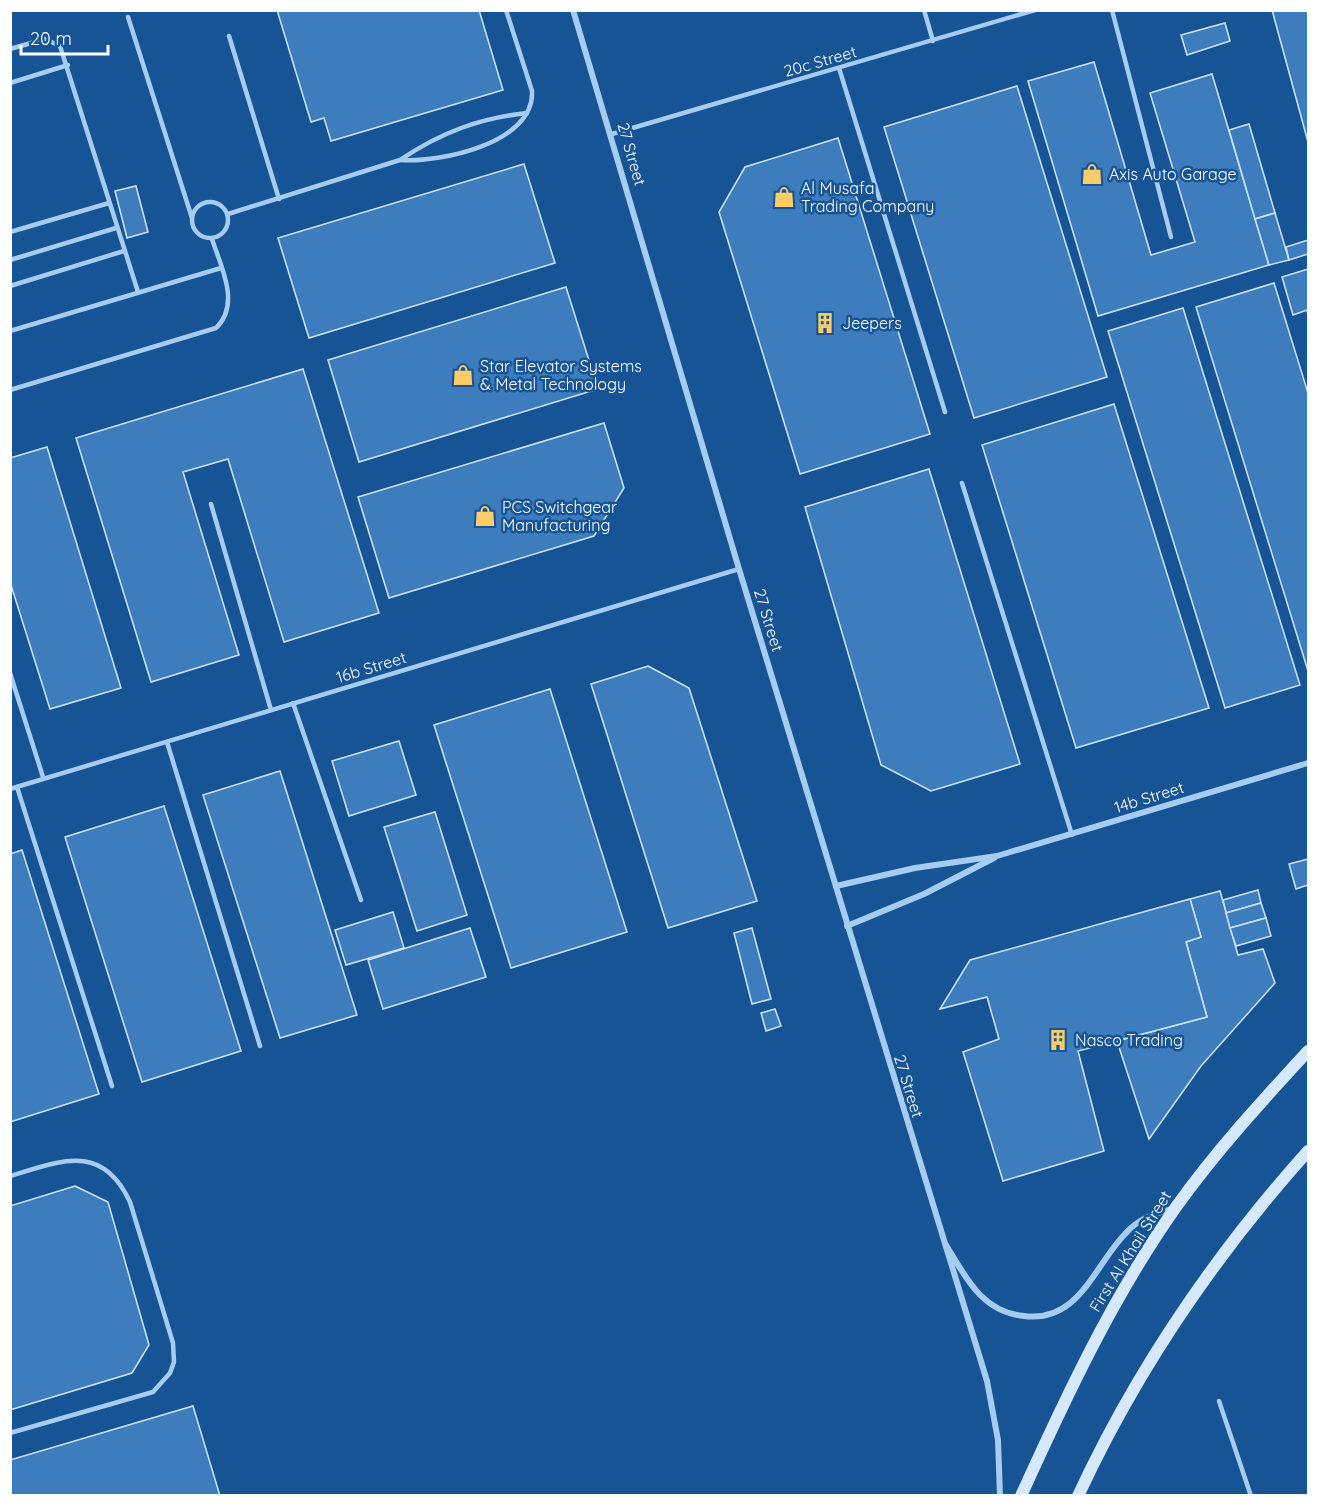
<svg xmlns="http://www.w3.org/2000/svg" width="1319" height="1506" font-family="Quicksand,sans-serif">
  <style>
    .building { fill: #3e7dbd; stroke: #cee5fc; stroke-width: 1.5 }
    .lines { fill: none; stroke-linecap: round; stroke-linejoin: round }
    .lane { stroke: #a7ccf1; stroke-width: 4.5 }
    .street { stroke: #a7ccf1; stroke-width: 6 }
    .secondary { stroke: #d5e8fc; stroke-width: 12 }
    .labels { text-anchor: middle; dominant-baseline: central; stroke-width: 5; stroke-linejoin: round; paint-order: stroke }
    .street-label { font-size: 16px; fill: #fff; stroke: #165495 }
    .poi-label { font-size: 16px; fill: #fff; stroke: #165495; text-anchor: start }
  </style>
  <rect width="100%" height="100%" fill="#165495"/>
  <g class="building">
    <path d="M277 10H479L503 90 331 141 324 118 311 122Z"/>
    <path d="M1272 10H1308V142Z"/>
    <path d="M1225 23 1230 41 1187 55 1181 35Z"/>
    <path d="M1094 62 1151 255 1195 242 1150 93 1212 74 1269 265 1098 316 1028 81Z"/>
    <path d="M1017 86 1107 377 974 418 884 127Z"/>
    <path d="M1249 124 1275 213 1255 219 1229 130Z"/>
    <path d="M838 138 930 434 800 474 719 212 745 167Z"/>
    <path d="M524 164 555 263 309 338 278 238Z"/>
    <path d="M136 186 148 232 127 238 115 191Z"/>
    <path d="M1275 213 1289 260 1269 265 1255 219Z"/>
    <path d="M1308 240V254L1289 260 1286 247Z"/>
    <path d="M1308 269V315L1307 310 1293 315 1282 277Z"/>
    <path d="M1274 283 1308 393V671L1196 307Z"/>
    <path d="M566 287 598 389 359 462 328 360Z"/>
    <path d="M1183 308 1300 685 1225 708 1108 331Z"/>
    <path d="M303 369 379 613 284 642 228 459 183 472 239 655 151 682 76 438Z"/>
    <path d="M1114 404 1209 708 1076 748 982 445Z"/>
    <path d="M604 423 624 488 594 536 389 598 358 497Z"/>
    <path d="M47 447 121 688 50 709 10 582V458Z"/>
    <path d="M929 469 1020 764 931 791 881 765 805 507Z"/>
    <path d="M648 666 689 688 757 901 668 928 591 684Z"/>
    <path d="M550 689 627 932 511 968 434 725Z"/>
    <path d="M399 741 416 795 349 816 332 761Z"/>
    <path d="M280 771 357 1015 280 1038 203 795Z"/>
    <path d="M164 806 241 1051 142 1082 65 837Z"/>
    <path d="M435 812 467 915 417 931 384 827Z"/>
    <path d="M22 850 99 1094 10 1122V854Z"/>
    <path d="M1308 859V885L1296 889 1289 864Z"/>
    <path d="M1258 890 1261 903 1226 913 1223 900Z"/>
    <path d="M1220 891 1238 955 1263 949 1275 983 1201 1066 1149 1139 1117 1041 1207 1017 1186 942 1201 937 1190 899Z"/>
    <path d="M1190 899 1201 937 1186 942 1207 1017 1078 1051 1104 1151 1003 1181 963 1052 999 1039 987 997 940 1009 970 960Z"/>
    <path d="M1261 903 1266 918 1230 928 1226 913Z"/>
    <path d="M393 912 404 948 346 965 335 930Z"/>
    <path d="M1266 918 1271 936 1236 946 1230 928Z"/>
    <path d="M470 928 486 977 383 1009 368 960Z"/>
    <path d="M752 928 771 999 752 1004 734 933Z"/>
    <path d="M775 1009 781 1026 766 1031 761 1013Z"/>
    <path d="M75 1186 108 1202 149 1345 132 1373 10 1410V1206Z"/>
    <path d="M193 1406 220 1496H10V1460Z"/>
  </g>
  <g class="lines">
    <g class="lane">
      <path d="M924 10 933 41"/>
      <path d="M1112 10 1171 237"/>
      <path d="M128 17 192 218"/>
      <path d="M229 36 279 199"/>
      <path d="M10 49 45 39 60 46 138 292"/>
      <path d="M839 68 945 412"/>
      <path d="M10 83 68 65"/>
      <path d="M612 134 1035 10"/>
      <path d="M400 160C440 163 535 143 532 91L506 10"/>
      <circle cx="210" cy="220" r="18"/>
      <path d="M228 214 400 160C440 133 479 118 527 113"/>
      <path d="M10 232 109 203"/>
      <path d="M10 260 116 228"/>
      <path d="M10 286 124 251"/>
      <path d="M10 331 221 268"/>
      <path d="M10 390 216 328C241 304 221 267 212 239"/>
      <path d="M962 483 1072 835"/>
      <path d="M211 504 271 710"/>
      <path d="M10 673 43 777"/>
      <path d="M293 703 361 900"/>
      <path d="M167 742 260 1046"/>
      <path d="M17 787 112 1086"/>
      <path d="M10 789 739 569"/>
      <path d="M10 1176C61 1161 102 1142 130 1202L173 1343 174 1362 170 1373 153 1392 10 1433"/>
      <path d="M1219 1401 1251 1496"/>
    </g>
    <g class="street">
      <path d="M573 10 739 569 987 1381 998 1440 1000 1496"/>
      <path d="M836 886 915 868 997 856 1308 763"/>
      <path d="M847 926 924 894 994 858"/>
      <path d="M946 1245C966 1278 982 1312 1024 1316 1079 1323 1094 1266 1125 1234 1138 1219 1154 1213 1173 1209"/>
    </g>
    <g class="secondary">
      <path d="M1021 1496C1066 1397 1113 1296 1176 1207 1216 1151 1262 1101 1308 1051"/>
      <path d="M1078 1496C1137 1369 1215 1255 1308 1151"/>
    </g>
  </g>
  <defs>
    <symbol id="shop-bare" viewBox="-9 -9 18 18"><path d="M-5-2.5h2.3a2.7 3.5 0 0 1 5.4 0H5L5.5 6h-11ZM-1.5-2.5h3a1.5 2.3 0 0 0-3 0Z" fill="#ffcc67" stroke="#165495" stroke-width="2.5" paint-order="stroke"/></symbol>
    <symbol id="building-bare" viewBox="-9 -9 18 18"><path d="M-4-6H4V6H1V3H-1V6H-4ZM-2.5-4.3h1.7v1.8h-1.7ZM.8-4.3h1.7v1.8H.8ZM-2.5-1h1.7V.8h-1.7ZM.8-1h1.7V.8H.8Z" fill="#ffcc67" stroke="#165495" stroke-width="2.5" paint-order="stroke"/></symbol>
  </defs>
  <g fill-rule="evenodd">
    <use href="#shop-bare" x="1077" y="159" width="30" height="30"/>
    <use href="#shop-bare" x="769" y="182" width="30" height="30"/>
    <use href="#building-bare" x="810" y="308" width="30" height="30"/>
    <use href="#shop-bare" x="448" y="360" width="30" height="30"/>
    <use href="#shop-bare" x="470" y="501" width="30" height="30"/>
    <use href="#building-bare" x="1043" y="1025" width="30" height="30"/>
  </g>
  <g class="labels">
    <g class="street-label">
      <text transform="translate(820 61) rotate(-16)">20c Street</text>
      <text transform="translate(632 154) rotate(74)">27 Street</text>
      <text transform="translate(769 620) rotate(73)">27 Street</text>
      <text transform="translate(371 667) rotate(-17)">16b Street</text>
      <text transform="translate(1149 797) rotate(-17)">14b Street</text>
      <text transform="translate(909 1086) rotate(73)">27 Street</text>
      <text transform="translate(1130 1251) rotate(-58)">First Al Khail Street</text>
    </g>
    <g class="poi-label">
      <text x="1109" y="174">Axis Auto Garage</text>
      <text x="801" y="188">Al Musafa<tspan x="801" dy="18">Trading Company</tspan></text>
      <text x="842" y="323">Jeepers</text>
      <text x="480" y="366">Star Elevator Systems<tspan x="480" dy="18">&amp; Metal Technology</tspan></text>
      <text x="502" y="507">PCS Switchgear<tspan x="502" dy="18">Manufacturing</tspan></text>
      <text x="1075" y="1040">Nasco Trading</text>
    </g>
  </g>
  <rect width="1319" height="1506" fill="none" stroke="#ffffff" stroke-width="24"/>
  <path d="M21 45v9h87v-9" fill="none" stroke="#ffffff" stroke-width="3"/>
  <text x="30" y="45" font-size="18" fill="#ffffff" stroke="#165495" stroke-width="4.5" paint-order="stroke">20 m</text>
</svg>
